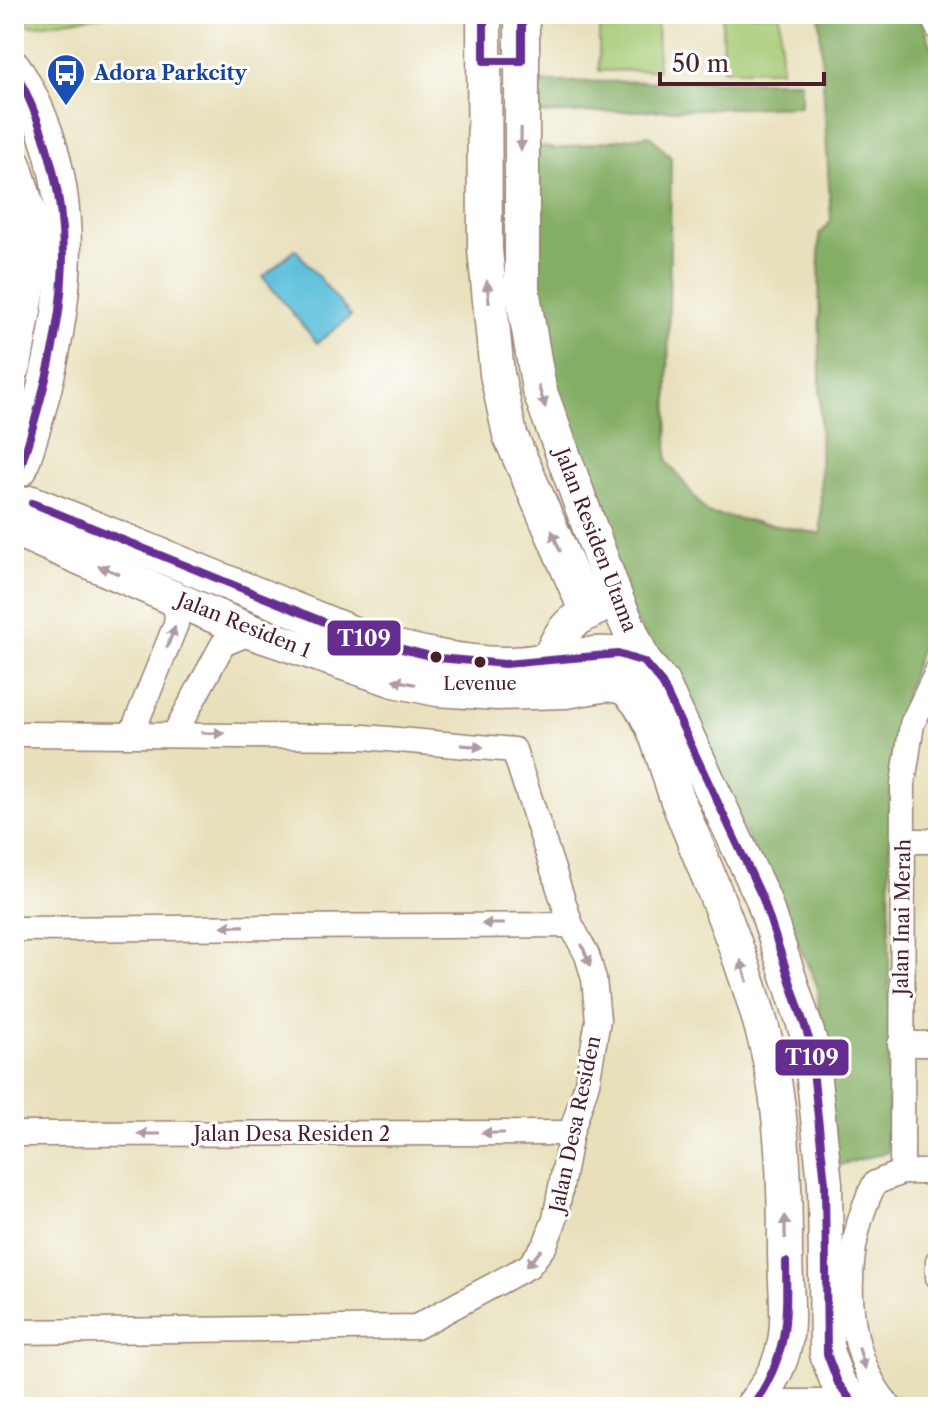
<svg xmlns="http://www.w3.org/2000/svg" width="952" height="1421" font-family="'Libre Caslon Text',serif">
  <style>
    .green { fill: #a5ca73; stroke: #78744f; stroke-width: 2 }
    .forest { fill: #84ae65; stroke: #676648; stroke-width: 2 }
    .water { fill: #5cbfdb; stroke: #536f83; stroke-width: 2 }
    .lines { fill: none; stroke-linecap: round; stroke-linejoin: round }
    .street-casing { stroke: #998073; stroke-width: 27 }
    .secondary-casing { stroke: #998073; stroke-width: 37 }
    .street { stroke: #fff; stroke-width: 24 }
    .secondary { stroke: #fff; stroke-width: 34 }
    .bus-1-casing { stroke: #fff; stroke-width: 14 }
    .bus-1 { stroke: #662d91; stroke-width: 8 }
    .oneway { fill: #ae9aa0 }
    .bus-dot { fill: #4a1f2b; stroke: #fff; stroke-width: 3 }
    .labels { text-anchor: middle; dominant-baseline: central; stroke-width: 6; stroke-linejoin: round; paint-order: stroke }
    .bus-label { font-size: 18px; fill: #4a1f2b; stroke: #fff }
    .transit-label { font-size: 20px; font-weight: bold; fill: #164399; stroke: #fff; text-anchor: start }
    .street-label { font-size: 20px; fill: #4a1f2b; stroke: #fff }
    .line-badge { stroke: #fff; stroke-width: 3 }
    .badge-label { font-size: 22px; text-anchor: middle; font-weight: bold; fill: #fff }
  </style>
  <rect width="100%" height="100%" fill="#fff"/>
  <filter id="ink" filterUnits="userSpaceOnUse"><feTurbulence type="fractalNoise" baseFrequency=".0125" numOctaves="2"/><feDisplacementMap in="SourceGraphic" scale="16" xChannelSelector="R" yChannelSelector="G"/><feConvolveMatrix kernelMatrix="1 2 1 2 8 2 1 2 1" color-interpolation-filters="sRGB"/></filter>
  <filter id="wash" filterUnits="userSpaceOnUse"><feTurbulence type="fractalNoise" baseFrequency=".006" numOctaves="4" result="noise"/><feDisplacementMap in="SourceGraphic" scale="32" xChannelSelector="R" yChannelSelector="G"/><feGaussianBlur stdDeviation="1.8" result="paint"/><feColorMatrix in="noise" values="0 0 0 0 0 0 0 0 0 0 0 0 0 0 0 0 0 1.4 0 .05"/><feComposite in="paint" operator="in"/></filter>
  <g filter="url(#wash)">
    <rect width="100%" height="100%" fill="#e8e0bb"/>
    <g class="green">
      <path d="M21 14H115L30 26Z"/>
      <path d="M599 14H657L658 70 599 71Z"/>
      <path d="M722 14H780L781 70H723Z"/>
    </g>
    <path class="forest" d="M819 14H921L938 69V596L906 692 890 800 888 1152 829 1168 817 985 774 890 624 597 563 418 534 302 530 82 801 81V106L534 114 532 145 556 149 650 135 671 158 667 461 707 513 821 534 819 235 831 221Z"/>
    <path class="water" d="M295 249 351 316 317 343 263 277Z"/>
  </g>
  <g filter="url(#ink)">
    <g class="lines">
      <defs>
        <g id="street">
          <path d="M931 14 938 28"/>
          <path d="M132 733 176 624 177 611 165 593"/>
          <path d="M175 733 223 644 252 632"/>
          <path d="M903 841H938"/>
          <path d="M21 929 571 925"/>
          <path d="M900 1044H938"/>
          <path d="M14 1134 571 1133"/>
          <path d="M902 1172 903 783 912 724 938 670"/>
          <path d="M938 1261V1277"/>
          <path d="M14 1332 416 1327 529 1266 545 1245 555 1219 571 1133 587 1083 598 1020 594 979 587 955 571 925 514 750 364 737 23 734"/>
          <path d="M890 1407C840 1352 841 1246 875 1183L902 1172H938"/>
        </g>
        <g id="secondary">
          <path d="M484 14 485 249 497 374 510 435 587 612"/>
          <path d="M522 14V289L539 389 616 599 644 662 662 683 763 899 810 1042 825 1183 827 1354 838 1383 856 1407"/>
          <path d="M14 68C93 192 65 337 20 469"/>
          <path d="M14 165 33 226 30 277 14 365"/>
          <path d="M32 503 371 641C415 653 459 663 504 664 549 665 603 642 644 662"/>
          <path d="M14 529 252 632 394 680 437 689 497 693 566 691 608 684 624 687"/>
          <path d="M548 663C561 627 571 619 606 604"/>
          <path d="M624 687C658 715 664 767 680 806 712 885 746 964 767 1047 783 1113 785 1185 785 1252 786 1322 798 1349 752 1407"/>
          <path d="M781 1407H822"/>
        </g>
      </defs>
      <use href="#street" class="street-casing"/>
      <use href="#secondary" class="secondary-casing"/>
      <use href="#street" class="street"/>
      <use href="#secondary" class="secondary"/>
      <defs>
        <g id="bus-1">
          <path d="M484 14V61H522V14"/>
          <path d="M14 68C89 212 67 321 20 469"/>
          <path d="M32 503 371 641 438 658 505 664 618 654 644 662 662 683 763 899 810 1042 825 1183 827 1354 838 1383 856 1407"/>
          <path d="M752 1407C788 1356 787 1322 786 1262"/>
        </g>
      </defs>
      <use href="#bus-1" class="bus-1-casing"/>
      <use href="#bus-1" class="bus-1"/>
    </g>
    <defs><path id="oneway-solid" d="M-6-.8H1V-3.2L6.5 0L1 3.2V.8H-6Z" transform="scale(2)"/></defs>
    <g class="oneway">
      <use href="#oneway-solid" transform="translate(521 139) rotate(91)"/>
      <use href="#oneway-solid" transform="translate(488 292) rotate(-96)"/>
      <use href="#oneway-solid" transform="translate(542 397) rotate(72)"/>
      <use href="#oneway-solid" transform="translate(556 541) rotate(-112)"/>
      <use href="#oneway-solid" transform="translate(109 570) rotate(-158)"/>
      <use href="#oneway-solid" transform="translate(171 637) rotate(-70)"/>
      <use href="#oneway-solid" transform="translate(404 682) rotate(-168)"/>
      <use href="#oneway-solid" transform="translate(213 733) rotate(1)"/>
      <use href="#oneway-solid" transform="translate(472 746) rotate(5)"/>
      <use href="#oneway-solid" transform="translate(493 924) rotate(-180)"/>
      <use href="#oneway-solid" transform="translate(233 926) rotate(179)"/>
      <use href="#oneway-solid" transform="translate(586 955) rotate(68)"/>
      <use href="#oneway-solid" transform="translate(744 971) rotate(-107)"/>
      <use href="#oneway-solid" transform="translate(493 1133) rotate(180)"/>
      <use href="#oneway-solid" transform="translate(149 1134) rotate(180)"/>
      <use href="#oneway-solid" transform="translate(785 1227) rotate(-91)"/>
      <use href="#oneway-solid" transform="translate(534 1258) rotate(132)"/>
      <use href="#oneway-solid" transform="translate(862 1358) rotate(73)"/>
    </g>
  </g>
  <defs>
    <symbol id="bus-pin" viewBox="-11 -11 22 30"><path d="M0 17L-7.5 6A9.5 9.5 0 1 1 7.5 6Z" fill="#1a4fb4" stroke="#fff"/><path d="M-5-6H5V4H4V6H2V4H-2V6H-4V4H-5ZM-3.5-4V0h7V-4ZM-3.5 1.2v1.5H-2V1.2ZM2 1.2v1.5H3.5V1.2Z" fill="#fff"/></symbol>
  </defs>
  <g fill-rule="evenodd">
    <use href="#bus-pin" x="44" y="51" width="44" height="60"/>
  </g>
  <g class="bus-dot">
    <circle cx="436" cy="657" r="7"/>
    <circle cx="480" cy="662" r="7"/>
  </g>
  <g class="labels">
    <g class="bus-label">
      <text x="480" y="684">Levenue</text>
    </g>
    <g class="transit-label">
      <text x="94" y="73">Adora Parkcity</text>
    </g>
    <g class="street-label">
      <text transform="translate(596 540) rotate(69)">Jalan Residen Utama</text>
      <text transform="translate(244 625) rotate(22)">Jalan Residen 1</text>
      <text transform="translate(902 917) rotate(-89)">Jalan Inai Merah</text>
      <text transform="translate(575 1124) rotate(-78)">Jalan Desa Residen</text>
      <text x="292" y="1134">Jalan Desa Residen 2</text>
    </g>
  </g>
  <g class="line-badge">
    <rect x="326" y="619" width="76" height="38" rx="8" fill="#662d91"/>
    <rect x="774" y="1038" width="76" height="39" rx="8" fill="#662d91"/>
  </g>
  <g class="badge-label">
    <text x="364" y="646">T109</text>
    <text x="812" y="1065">T109</text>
  </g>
  <rect width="952" height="1421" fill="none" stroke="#fff" stroke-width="48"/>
  <path d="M660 72v12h164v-12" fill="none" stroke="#4a1f2b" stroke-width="4"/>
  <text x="672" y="72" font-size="24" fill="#4a1f2b" stroke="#ffffff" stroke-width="6" paint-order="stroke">50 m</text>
</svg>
